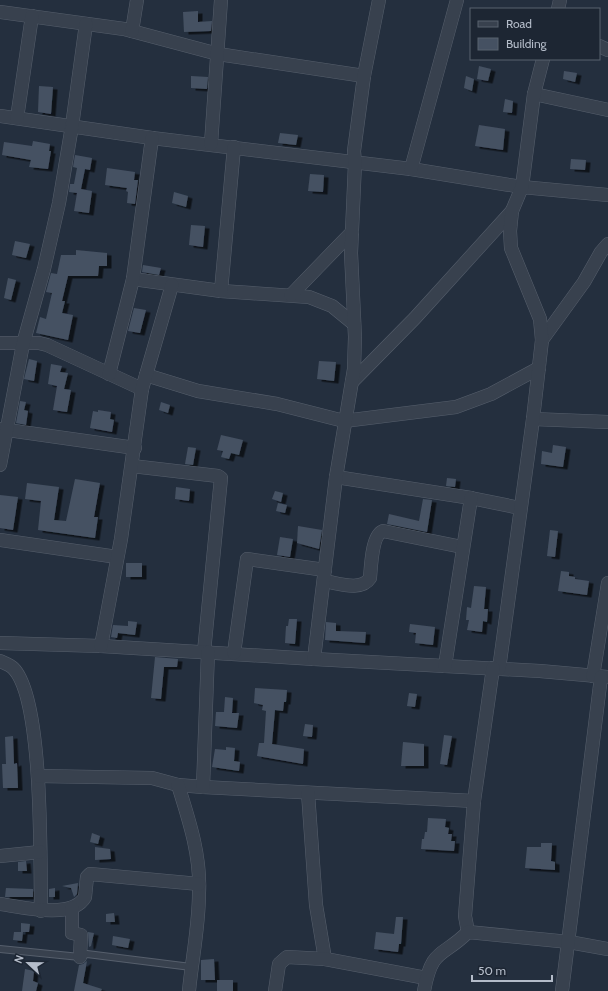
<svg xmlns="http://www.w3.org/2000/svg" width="608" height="991" font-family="Cabin,sans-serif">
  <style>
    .building { fill: #455162; filter: url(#shadow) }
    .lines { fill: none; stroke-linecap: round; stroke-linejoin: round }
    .service-casing { stroke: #565f6c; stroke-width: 8 }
    .minor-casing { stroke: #565f6c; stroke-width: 14 }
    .service { stroke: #38414e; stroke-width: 6 }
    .minor { stroke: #38414e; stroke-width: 13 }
  </style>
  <defs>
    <filter id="shadow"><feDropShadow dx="4.5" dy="2.5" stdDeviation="0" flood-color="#0009"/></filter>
  </defs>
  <rect width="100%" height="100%" fill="#242f3e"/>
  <g class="building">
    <path d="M198 11V22L212 21 211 31 184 32 183 12Z"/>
    <path d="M479 66 491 69 488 81 477 79Z"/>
    <path d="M564 71 577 73 575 82 563 79Z"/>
    <path d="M191 76 208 77 207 89 191 88Z"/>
    <path d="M466 76 474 79 472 91 464 88Z"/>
    <path d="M39 86 53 87 51 114 38 112Z"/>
    <path d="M505 99 513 101 512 113 503 112Z"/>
    <path d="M479 125 505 129 503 150 475 146Z"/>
    <path d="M280 133 298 135 296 145 278 143Z"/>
    <path d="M33 141 50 144 49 151H51L48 169 29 167 31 160 2 155 4 142 32 146Z"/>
    <path d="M75 155 92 158 90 170 85 169 81 189 92 191 89 213 74 211 77 193 69 192 70 184H74L77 168 73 167Z"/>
    <path d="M571 159 586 160 585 170 570 169Z"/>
    <path d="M107 168 135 172 134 180H138L135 204 127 203 128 192 126 191 127 188 105 185Z"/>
    <path d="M310 174 324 175 323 192 308 191Z"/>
    <path d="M174 192 188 196 186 207 172 203Z"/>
    <path d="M191 225 205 226 203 247 189 245Z"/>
    <path d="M15 241 30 244 26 258 12 255Z"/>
    <path d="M76 250 107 253V266H99L98 276H68L62 301H65L62 313 73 315 68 340 36 333 40 317 46 319 52 293 46 292 51 273 57 274 61 255H76Z"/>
    <path d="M143 265 161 268 159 275 142 272Z"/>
    <path d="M8 278 16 280 11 300 4 298Z"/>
    <path d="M134 308 146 310 140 333 128 331Z"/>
    <path d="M29 359 37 361 34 381 24 379Z"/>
    <path d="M319 361 336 362 334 381 317 379Z"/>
    <path d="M51 364 62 366 60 372 68 373 64 389 71 390 67 412 53 410 57 386 48 384Z"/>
    <path d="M20 401 26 402 24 410 28 411 26 425 16 423Z"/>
    <path d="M161 402 170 405 168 413 159 410Z"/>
    <path d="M98 410 111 412 110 419 114 420 112 432 90 428 93 411 98 412Z"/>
    <path d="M221 435 243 440 239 455 231 453 229 459 221 457 223 451 217 450Z"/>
    <path d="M553 445 566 447 563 467 541 464 542 451 552 453Z"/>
    <path d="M188 447 196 448 193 465 185 464Z"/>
    <path d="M447 478 456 479 455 487 446 486Z"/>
    <path d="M75 479 100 483 94 517H98L95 538 38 530 41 501 25 499 27 483 59 487 54 520 66 521Z"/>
    <path d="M176 487 190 489 189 501 175 499Z"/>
    <path d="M275 491 283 493 281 502 272 499Z"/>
    <path d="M0 495 18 497 13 530 0 528Z"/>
    <path d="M423 499 432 500 427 532 387 524 389 514 419 521Z"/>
    <path d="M278 503 287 505 285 513 276 511Z"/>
    <path d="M298 526 322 530 319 549 297 543Z"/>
    <path d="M550 530 558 531 555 557 547 556Z"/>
    <path d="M280 537 293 539 290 557 277 555Z"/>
    <rect x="126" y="563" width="16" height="14"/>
    <path d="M561 571 569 572V576L575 577V579L589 581 587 595 558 591Z"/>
    <path d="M474 586 486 587 484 609H488L487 622 483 621 482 632 467 630 469 620H466L467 607 471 608Z"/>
    <path d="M289 619H297L295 644 285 643 286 626H288Z"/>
    <path d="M128 621 137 622 135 635 118 633 117 638 111 637 113 625 128 626Z"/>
    <path d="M326 622 336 623V631L366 632 365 643 325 640Z"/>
    <path d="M410 624 435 627 433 645 415 643 416 633 409 632Z"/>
    <path d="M155 657 178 659 177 667H164L161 699 151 698Z"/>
    <path d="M255 688 287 690 286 702H284L283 711 275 710 272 744 304 749 303 764 257 756 259 743H264L266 711 262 710 263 705 254 703Z"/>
    <path d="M409 693 417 694 415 707 407 706Z"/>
    <path d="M225 697 233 698 232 713H239L237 728 215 726 216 712H224Z"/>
    <path d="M305 724 313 725 312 737 303 736Z"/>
    <path d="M444 735 452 736 447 765 440 764Z"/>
    <path d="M13 736 14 764 17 763 18 788H3L2 764H6L5 737Z"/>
    <path d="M403 742 424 744V766H401Z"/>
    <path d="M226 747 235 748 234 761 240 762 239 771 212 767 215 749 226 750Z"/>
    <path d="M428 818 446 819 445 827 449 828 448 834H452L451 841H455L454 851 421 849 422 839H424L425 832H427Z"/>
    <path d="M92 833 100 836 98 844 90 842Z"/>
    <path d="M541 843H552L551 861 555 862V870L525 868 527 847H541Z"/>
    <path d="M95 847 110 849 111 859 95 860Z"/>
    <path d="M26 861 27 871H18V862Z"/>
    <path d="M78 883 77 894 74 897 71 888 62 886Z"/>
    <path d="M6 888 33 889V897H5Z"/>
    <path d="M55 888V897H49V889Z"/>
    <path d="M114 913 115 922H106V914Z"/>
    <path d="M396 917H403L401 944H399L398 952 374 949 376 932 394 934Z"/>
    <path d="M21 923 30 924 29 932H23L22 941 13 940 14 932H21Z"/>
    <path d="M88 932 94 933 91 946 89 947Z"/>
    <path d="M113 936 130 939 128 948 112 945Z"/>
    <path d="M214 959 215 980H201V960Z"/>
    <path d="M87 961 83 983 102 989 101 991H74L79 965 83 964Z"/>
    <path d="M25 969 34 971 33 981 38 983 36 991H22Z"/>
    <rect x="217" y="980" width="16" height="11"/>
  </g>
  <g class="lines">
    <defs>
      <path id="service" d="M0 949 80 957 87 954 191 967"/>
      <g id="minor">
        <path d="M558 9 560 0"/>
        <path d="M0 12 124 29 218 54 364 76"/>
        <path d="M132 31 137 0"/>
        <path d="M599 46 608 50"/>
        <path d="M534 94 608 110"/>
        <path d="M0 116 152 138 411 169 522 187 608 195"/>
        <path d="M17 118 32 16"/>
        <path d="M211 144 221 0"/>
        <path d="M411 169 457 0"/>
        <path d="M133 279 221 291 309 297 332 306 354 324"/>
        <path d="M221 291 234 147"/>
        <path d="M291 295 352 232"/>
        <path d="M542 340 584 282 601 252 608 244"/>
        <path d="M0 343H39L47 345 142 389"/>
        <path d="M109 374 133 279 152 138"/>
        <path d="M146 375 198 391 277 404 344 421 456 407 491 394 539 368"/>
        <path d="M352 382 415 318 512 211"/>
        <path d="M533 419 608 422"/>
        <path d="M0 429 135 448"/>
        <path d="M0 465 23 344 44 269 59 203 72 126 86 24"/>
        <path d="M132 466 218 476 221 478 204 652"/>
        <path d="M336 477 471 498 520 508"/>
        <path d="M0 540 117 557"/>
        <path d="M324 581C338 583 361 592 370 578 371 566 372 535 383 531L462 547"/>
        <path d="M0 643 101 646 314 659 540 671 608 677"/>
        <path d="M101 646 121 539 142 389 172 285"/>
        <path d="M234 653 247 559 325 570"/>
        <path d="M314 659 336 477 354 369 355 337 351 253 355 163 354 151 364 76 379 0"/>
        <path d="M0 661C4 663 10 665 13 668 44 698 40 865 41 911"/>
        <path d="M445 666 471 498"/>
        <path d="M499 669 533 419 542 340 540 319 511 248 510 231 512 211 522 187 534 94 543 59"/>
        <path d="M593 676 608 583"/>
        <path d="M38 776 152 778 178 785 203 787 474 801"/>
        <path d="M178 785C189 820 201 856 199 893 199 926 192 959 189 991"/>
        <path d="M203 787 208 652"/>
        <path d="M308 793 316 905 325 959"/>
        <path d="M0 856 40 852"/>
        <path d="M0 904C21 907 72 920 85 897L87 877 90 874 199 884"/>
        <path d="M72 908V933L81 935 80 957"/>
        <path d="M468 932 465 916 474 801 493 668"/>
        <path d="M275 991 279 964 287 957 325 959 426 978"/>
        <path d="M424 991C432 947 442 958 468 932L569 942 608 949"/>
        <path d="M562 991 601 677"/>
      </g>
    </defs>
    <use href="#service" class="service-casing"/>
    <use href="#minor" class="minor-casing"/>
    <use href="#service" class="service"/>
    <use href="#minor" class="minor"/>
  </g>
  <rect x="470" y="8" width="130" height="52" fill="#1d2633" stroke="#59626f"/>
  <rect x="478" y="21" width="20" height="6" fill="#38414e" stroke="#59626f"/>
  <text x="506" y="28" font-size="12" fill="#b4bcc9">Road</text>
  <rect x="478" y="38" width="20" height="12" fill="#455162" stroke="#59626f"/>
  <text x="506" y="48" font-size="12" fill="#b4bcc9">Building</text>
  <g transform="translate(28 963) rotate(292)" stroke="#1d2633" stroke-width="3" paint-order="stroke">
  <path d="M0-3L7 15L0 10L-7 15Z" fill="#b4bcc9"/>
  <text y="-6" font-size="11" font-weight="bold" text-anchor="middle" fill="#b4bcc9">N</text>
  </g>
  <path d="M472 975v6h80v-6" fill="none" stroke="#b4bcc9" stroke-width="2"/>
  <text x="478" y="975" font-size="12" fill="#b4bcc9" stroke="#1d2633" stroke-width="3" paint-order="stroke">50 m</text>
</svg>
